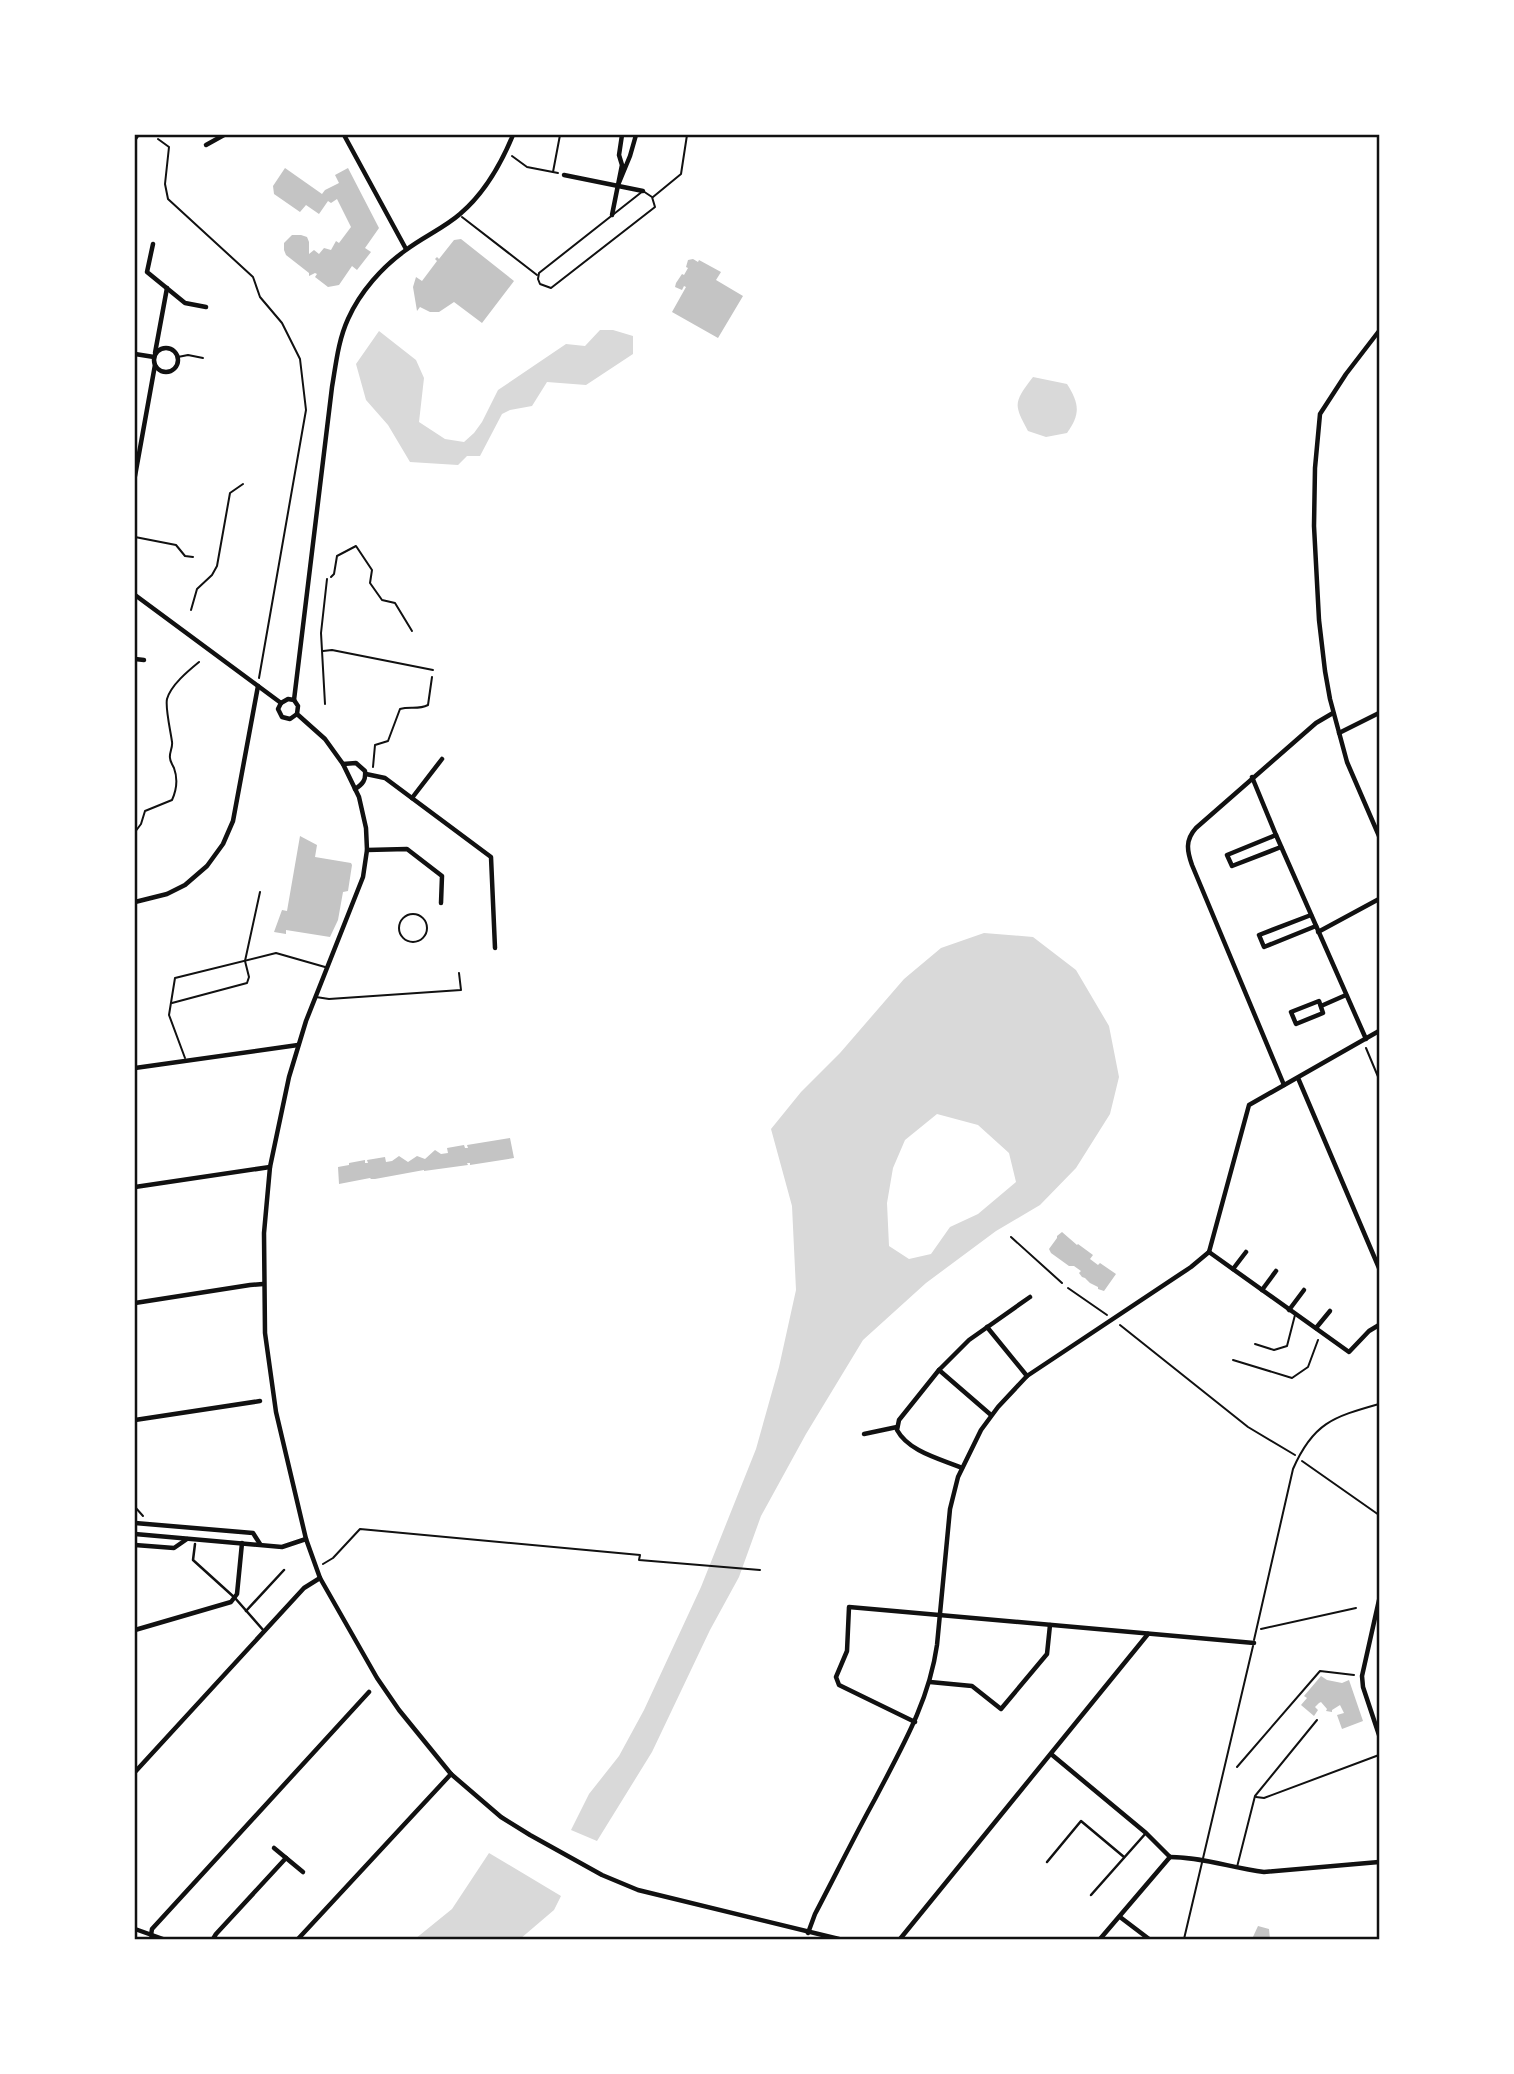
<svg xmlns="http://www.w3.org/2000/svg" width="1514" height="2074" font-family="Ubuntu,sans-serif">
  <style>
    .water { fill: #d9d9d9; fill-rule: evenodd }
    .building { fill: #c4c4c4 }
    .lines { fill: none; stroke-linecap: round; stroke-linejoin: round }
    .path { stroke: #111; stroke-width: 2 }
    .service { stroke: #111; stroke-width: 2 }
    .pedestrian { stroke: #111; stroke-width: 2.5 }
    .minor { stroke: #111; stroke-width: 4.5 }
    .secondary { stroke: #111; stroke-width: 5 }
    .neatline { fill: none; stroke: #111; stroke-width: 2.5 }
  </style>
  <rect width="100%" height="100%" fill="#fff"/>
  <g class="water">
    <path d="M600 330H613L633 336V354L586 385 547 382 532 406 510 410 502 414 480 456H467L458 465 410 462 388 425 366 400 356 364 379 331 416 360 424 378 419 422 445 439 464 442 474 433 482 422 498 390 566 344 585 346Z"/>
    <path d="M1033 377 1067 384C1079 403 1081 414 1067 433L1046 437 1028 431C1013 404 1014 402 1033 377Z"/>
    <path d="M984 933 1033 937 1076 970 1109 1026 1119 1077 1110 1114 1076 1168 1040 1205 996 1231 926 1283 863 1340 806 1434 761 1516 739 1577 710 1630 652 1752 597 1841 571 1830 589 1794 619 1756 644 1710 701 1587 756 1449 779 1367 796 1290 792 1206 771 1129 801 1092 840 1053 904 979 941 948ZM937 1114 978 1125 1009 1153 1016 1182 978 1214 950 1227 931 1254 909 1259 889 1246 887 1203 893 1168 905 1140Z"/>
    <path d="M489 1853 561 1896 554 1910 520 1939H415L452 1909Z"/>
  </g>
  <g class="building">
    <path d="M285 168 322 194 325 190 339 183 335 175 348 168 379 228 365 248 371 252 357 270 352 266 339 285 328 287 315 277 317 274 315 273 309 276V273L286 255 284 250V243L292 235H301L307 237 309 242V254L314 250 319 254 324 248 331 250 336 241 339 243 351 227 337 199 331 203 328 201 319 214 306 205 300 212 274 194 273 186Z"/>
    <path d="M461 239 514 281 482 323 454 302 439 312H430L420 307 417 311 413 287 416 277 422 281 437 261 435 259 437 257 439 259 454 240Z"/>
    <path d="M693 259 698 262 699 260 721 272 716 280 743 296 718 338 672 312 686 287 684 286 682 290 675 287 676 283 682 274 684 275 688 268 686 267 688 260Z"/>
    <path d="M300 836 317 845 315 857 351 863 352 865 348 891 343 892 338 920 330 937 286 930V934L274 932 282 910 287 911Z"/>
    <path d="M510 1138 514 1158 470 1165V1163H467L468 1165 424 1171V1170L375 1179H371L370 1178 339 1184 338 1167 349 1165V1163L365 1160V1163H368L367 1160 385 1157 386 1162 392 1161 399 1156 408 1162 417 1156 425 1159 435 1150 441 1154 448 1153 447 1148 464 1145 465 1148H468L467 1145Z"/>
    <path d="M1062 1232 1077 1245 1078 1244 1093 1255 1090 1259 1098 1265 1100 1263 1116 1274 1104 1291 1098 1289V1287L1090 1283 1085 1278 1082 1277 1079 1273 1081 1271 1074 1266H1069L1051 1253 1049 1249 1057 1238V1236Z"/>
    <path d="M1321 1676 1327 1680 1342 1683 1349 1680 1363 1721 1342 1729 1337 1715 1344 1713 1340 1705 1332 1710V1712L1326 1711 1327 1709 1321 1702 1319 1703 1315 1707 1318 1710 1314 1716 1301 1705 1307 1698 1304 1696Z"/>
    <path d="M1258 1926 1269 1929 1270 1939H1252Z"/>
  </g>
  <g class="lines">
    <g class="path">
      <path d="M158 139 169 147 165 184 168 199 253 277 260 297 282 323 300 359 306 410 259 678"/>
      <path d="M512 156 527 167 558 173"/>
      <path d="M553 172 560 135"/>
      <path d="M331 577 334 574 337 556 356 546 372 570 370 583 382 600 395 603 412 631"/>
      <path d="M191 610 197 589 212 575 217 566 230 493 243 484"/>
      <path d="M373 767 375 745 388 741 400 709C410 706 418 710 428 705L432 677"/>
      <path d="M135 832 141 824 145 811 172 800C177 789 178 779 174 768 173 766 170 761 170 758 169 753 173 747 172 742 171 733 165 708 167 699 171 685 188 671 199 662"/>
      <circle cx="413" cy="928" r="14"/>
      <path d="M1366 1048 1379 1079"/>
      <path d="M1011 1237 1062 1283"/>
      <path d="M1068 1288 1107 1315"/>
      <path d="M1120 1325 1248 1427 1295 1455"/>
      <path d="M1233 1360 1292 1378 1308 1367 1318 1340"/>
      <path d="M1302 1461 1379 1515"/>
      <path d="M135 1507 143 1516"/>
      <path d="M323 1564 333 1558 360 1529 640 1555 639 1560 760 1570"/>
      <path d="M1261 1629 1356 1608"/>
      <path d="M1237 1767 1320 1671 1354 1675"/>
    </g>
    <g class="service">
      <path d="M643 191 652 197 655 207 551 288 540 284 538 279 539 273Z"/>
      <path d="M653 197 681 174 687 135"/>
      <path d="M462 217 537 275"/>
      <path d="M178 357 188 355 203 358"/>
      <path d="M135 537 176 545 185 556 193 557"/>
      <path d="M323 651 332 650 433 670"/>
      <path d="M325 704 321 633 327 579"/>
      <path d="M316 997 329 999 461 990 459 973"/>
      <path d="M172 1003 247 983 249 977 245 961 260 892"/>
      <path d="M185 1058 169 1015 175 978 276 953 325 967"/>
      <path d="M1255 1344 1274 1350 1287 1346 1295 1315"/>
      <path d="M1254 1640 1293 1469C1313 1423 1333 1417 1379 1404"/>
      <path d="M1256 1797 1264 1798 1379 1755"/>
      <path d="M1237 1867 1255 1796 1317 1720"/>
      <path d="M1184 1939 1253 1646"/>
    </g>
    <g class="pedestrian">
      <path d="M195 1544 193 1560 235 1598 264 1631"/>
      <path d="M246 1611 284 1570"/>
      <path d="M1047 1862 1081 1821 1124 1857"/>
      <path d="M1091 1895 1146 1833"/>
    </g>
    <g class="minor">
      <path d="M344 135 406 249"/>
      <path d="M622 135 619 155 622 165 618 185 630 156 636 135"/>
      <path d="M206 145 224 135"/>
      <path d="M564 175 643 191"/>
      <path d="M612 215 618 185"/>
      <path d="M153 244 147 272 185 303 206 307"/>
      <path d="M1379 331 1346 374 1320 414 1315 468 1314 526 1319 620 1325 671 1330 699 1347 762 1379 836"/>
      <circle cx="166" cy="360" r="12"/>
      <path d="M155 353 167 288"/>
      <path d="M135 354 154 357"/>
      <path d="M135 476 155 365"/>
      <path d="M135 595 281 703"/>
      <path d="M135 659 144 660"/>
      <path d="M294 700 298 706 297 714 325 739 343 764 359 797 366 828 367 850 363 877 306 1021 289 1077 270 1167 264 1233 265 1333 276 1412 306 1539 320 1578 377 1678 399 1710 451 1774 501 1817 530 1835 602 1875 638 1890 839 1939"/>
      <path d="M294 700 332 387C336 364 338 341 348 319 360 292 382 267 406 250 423 237 444 228 460 214 485 193 501 164 513 135"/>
      <path d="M281 703 278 709 282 717 290 719 297 714"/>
      <path d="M281 703 288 699 294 700"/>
      <path d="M1339 733 1379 713"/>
      <path d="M343 764 356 763 365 771C366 780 363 784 355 789"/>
      <path d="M366 774 385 778 491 857 495 948"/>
      <path d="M1252 777 1276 835 1366 1039"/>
      <path d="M412 798 442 759"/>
      <path d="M1276 835 1227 855 1232 866 1281 847"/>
      <path d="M367 850 407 849 442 876 441 903"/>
      <path d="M135 902 167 894 185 885 207 866 223 844 233 821 258 686"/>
      <path d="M1311 915 1259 935 1264 947 1316 926"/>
      <path d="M1318 932 1379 899"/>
      <path d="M1319 1001 1323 1013 1296 1024 1291 1012Z"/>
      <path d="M1321 1006 1346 995"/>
      <path d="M135 1068 298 1045"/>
      <path d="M1298 1078 1379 1268"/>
      <path d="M1284 1085 1192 865C1187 851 1185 840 1196 828L1316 723 1333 713"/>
      <path d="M135 1187 270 1167"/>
      <path d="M1209 1252 1249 1105 1379 1031"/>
      <path d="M1209 1252 1349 1352 1369 1331 1379 1325"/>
      <path d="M1233 1269 1246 1252"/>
      <path d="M1262 1290 1276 1271"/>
      <path d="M135 1303 250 1285 263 1284"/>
      <path d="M1289 1310 1304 1290"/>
      <path d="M987 1327 1027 1376"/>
      <path d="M1316 1328 1330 1311"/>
      <path d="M939 1370 899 1420 897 1430C909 1452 941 1459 962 1468"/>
      <path d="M991 1415 939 1370 969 1340 1030 1297"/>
      <path d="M135 1420 260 1401"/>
      <path d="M864 1434 897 1427"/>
      <path d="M135 1523 253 1533 260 1544"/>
      <path d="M135 1534 282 1547 306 1539"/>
      <path d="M135 1545 174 1548 187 1539"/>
      <path d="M1379 1600 1362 1676 1363 1687 1379 1735"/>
      <path d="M135 1630 231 1602 237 1594 242 1543"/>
      <path d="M930 1682 972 1686 1001 1709 1047 1654 1050 1625"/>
      <path d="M915 1722 839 1685 836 1677 847 1651 849 1607 1254 1643"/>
      <path d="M1051 1754 1146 1833 1170 1857"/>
      <path d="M135 1772 304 1588 320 1578"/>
      <path d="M274 1848 303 1872"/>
      <path d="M1170 1857C1202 1857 1232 1868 1264 1872L1379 1862"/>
      <path d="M1120 1917 1149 1939"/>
      <path d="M135 1929 163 1939"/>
      <path d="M808 1933 815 1914C835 1876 854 1837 875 1799 901 1749 929 1702 937 1645L950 1509 958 1477 981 1430 998 1407 1027 1376 1191 1267 1209 1252"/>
      <path d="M151 1935 152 1929 369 1692"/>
      <path d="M213 1939 216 1934 286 1858"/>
      <path d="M298 1939 451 1774"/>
      <path d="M900 1939 1148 1634"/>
      <path d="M1100 1939 1170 1857"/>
    </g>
    <path class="secondary" d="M135 138 137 135"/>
  </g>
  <rect width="1514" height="2074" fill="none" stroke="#ffffff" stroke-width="273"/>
  <rect x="136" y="136" width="1242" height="1802" class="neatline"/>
</svg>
